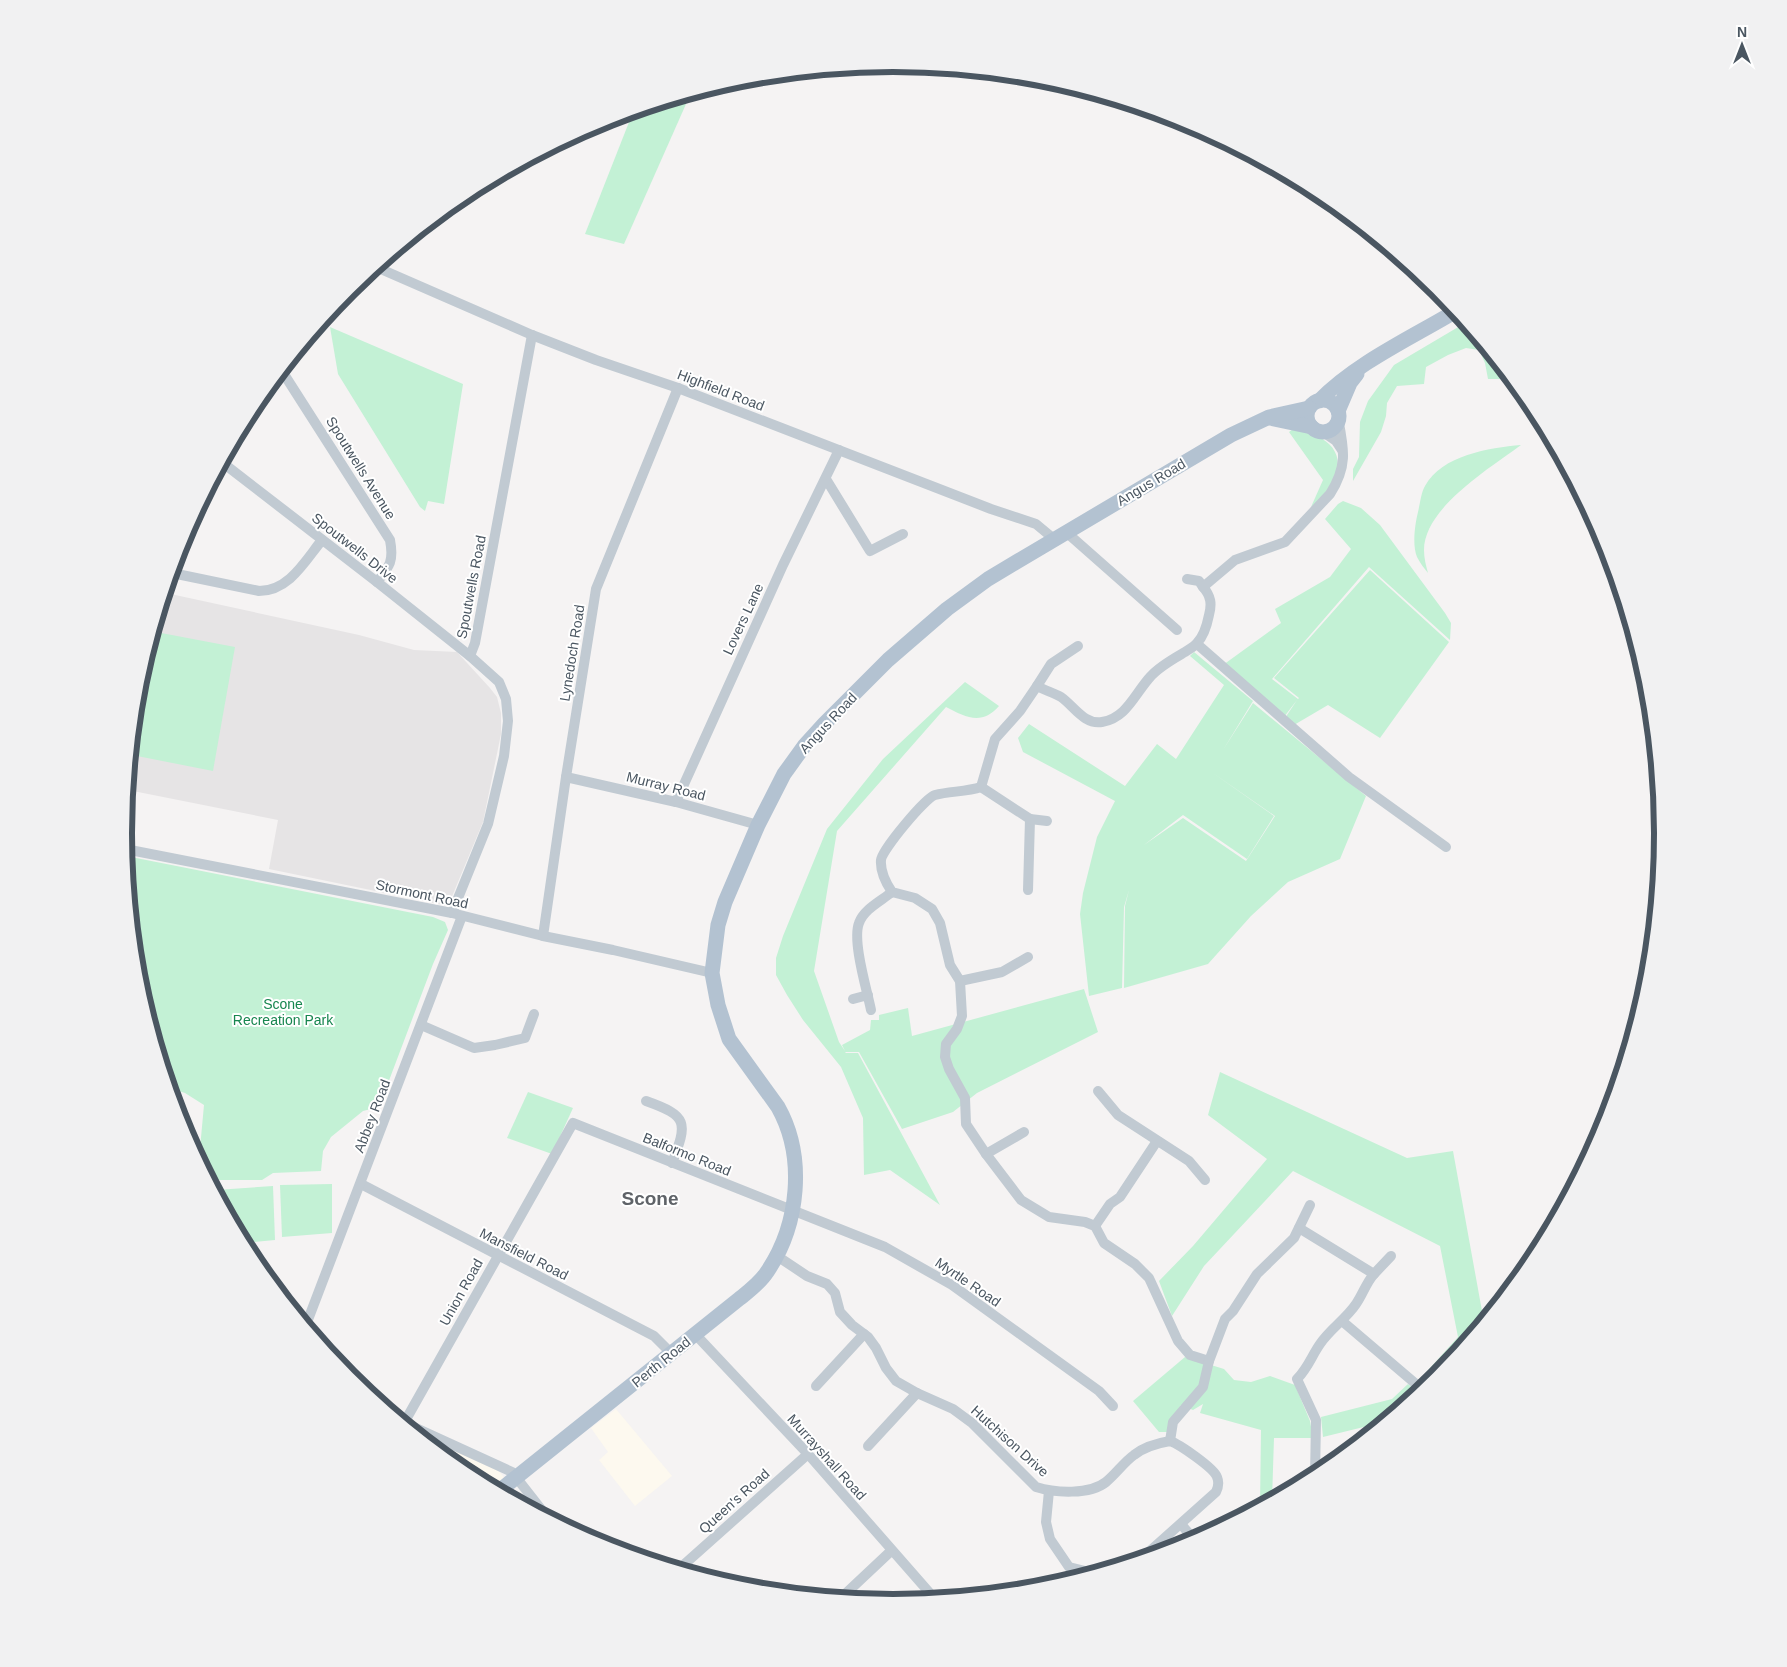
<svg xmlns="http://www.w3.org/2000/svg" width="1787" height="1667" font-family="Arial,sans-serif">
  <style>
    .commercial { fill: #fdf9ef }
    .education { fill: #e6e4e5 }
    .green { fill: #c3f1d5; fill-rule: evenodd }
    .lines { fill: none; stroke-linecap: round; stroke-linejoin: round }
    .minor { stroke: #c1cad2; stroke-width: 10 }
    .primary { stroke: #b3c2d1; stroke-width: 15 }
    .labels { text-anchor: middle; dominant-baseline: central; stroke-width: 4; stroke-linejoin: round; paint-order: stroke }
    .street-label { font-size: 14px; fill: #4a5661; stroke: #fff }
    .park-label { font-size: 14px; fill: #17864f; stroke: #fff }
    .district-label { font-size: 19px; font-weight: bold; fill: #5f6368; stroke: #fff }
    .rim { fill: none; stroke: #4a5661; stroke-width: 6 }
  </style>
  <rect width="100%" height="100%" fill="#f5f3f3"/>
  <g class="commercial">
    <path d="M616 1409 672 1476 635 1506 599 1460 608 1452 591 1428Z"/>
    <path d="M421 1437 497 1469 507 1481 496 1490 466 1473Z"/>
  </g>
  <path class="education" d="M166 593 359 635 414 650 457 652 490 688 497 697 501 713V734L483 822 448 906 269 869 278 820 128 790 139 683Z"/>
  <g class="green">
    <path d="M690 95 624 244 585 234 633 112Z"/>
    <path d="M1465 323 1511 379H1488L1485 363 1479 350 1466 348 1448 355 1426 367 1424 384 1397 386 1387 403 1386 416 1381 432 1353 481V469L1359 457 1360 422 1368 401 1394 365Z"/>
    <path d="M330 327 463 384 444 504 428 501 425 511 420 507 338 374Z"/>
    <path d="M1293 429C1305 432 1320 435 1329 444 1350 464 1329 493 1311 507L1323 480 1289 432Z"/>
    <path d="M1521 445C1490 468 1424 508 1424 550 1424 558 1426 566 1428 573 1424 568 1420 563 1417 557 1412 545 1415 524 1418 512 1420 504 1421 493 1425 486 1442 455 1489 448 1521 445Z"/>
    <path d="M1343 501 1361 508 1380 525 1445 613 1451 623 1450 640 1369 567 1272 679 1298 699 1299 698 1274 678 1370 570 1449 642 1380 738 1328 705 1294 725 1285 718 1297 700 1284 717 1223 665 1281 623 1275 609 1330 577 1351 549 1325 519 1338 504Z"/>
    <path d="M156 632 235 647 213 771 132 755Z"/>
    <path d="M1194 652 1253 701 1223 750 1253 703 1366 796 1340 859 1288 882 1251 916 1208 964 1124 988 1125 906 1129 890 1124 907 1122 988 1089 996 1080 914 1083 893 1097 837 1115 801 1023 752 1018 738 1029 724 1125 786 1157 744 1176 759 1224 685 1190 656ZM1210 771 1275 816 1246 861 1183 818 1144 845 1183 815 1247 859 1274 816Z"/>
    <path d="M965 682 999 706C982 726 965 717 946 707L837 831 814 971 839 1042 845 1051 842 1045 870 1030 871 1020H879V1015L908 1008 912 1036 1084 989 1098 1032 977 1093 953 1112 902 1129 859 1052H845L846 1053H858L940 1205 890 1170 864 1175 863 1118 841 1067 803 1020 787 995 776 975V958L783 936 827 829 883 759Z"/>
    <path d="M126 856 433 917 445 922 448 930 433 964 379 1107 363 1111 331 1137 323 1151 321 1171 273 1173 262 1180H210L199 1159 204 1105 185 1093 170 1088 138 983Z"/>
    <path d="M1220 1072 1407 1158 1453 1151 1484 1322 1438 1378 1427 1386 1420 1379 1458 1337 1440 1246 1293 1171 1204 1266 1172 1316 1159 1281 1193 1246 1267 1159 1208 1115Z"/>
    <path d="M528 1092 573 1108 552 1154 507 1138Z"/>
    <path d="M332 1184V1233L282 1237 280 1185Z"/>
    <path d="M273 1186 275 1240 244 1243 216 1190Z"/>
    <path d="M1185 1357 1224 1369 1234 1380 1251 1382 1270 1376 1295 1385 1310 1421 1313 1438H1274L1272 1500 1260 1506 1261 1430 1200 1413 1203 1404 1193 1410 1181 1405 1167 1432H1159L1133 1401Z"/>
    <path d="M1408 1384 1419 1393 1384 1422 1323 1437 1321 1417 1392 1399Z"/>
  </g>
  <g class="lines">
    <g class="minor">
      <path d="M376 267 532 335 596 360 678 388 991 509 1036 524 1054 539"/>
      <path d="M282 371 390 540C394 561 390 566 377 582"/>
      <path d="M1323 432 1336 441 1342 450"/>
      <path d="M223 463 377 582 470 656 499 682 506 699 508 721 504 756 488 824 452 913"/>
      <path d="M826 479 870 551 903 534"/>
      <path d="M1066 532 1177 630"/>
      <path d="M172 573 259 591C289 591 305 561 322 540"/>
      <path d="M1187 579 1199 581 1203 587"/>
      <path d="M1197 644 1349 777 1446 847"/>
      <path d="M470 656 475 643 532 335"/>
      <path d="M1037 686 1051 664 1078 646"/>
      <path d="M566 777 676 802 758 825"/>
      <path d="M981 787 1030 819 1028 890"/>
      <path d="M676 802 783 565 839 450"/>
      <path d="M1030 819 1047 821"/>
      <path d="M125 849 452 913 543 936 613 950 712 973"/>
      <path d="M543 936 566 777 596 589 678 388"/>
      <path d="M960 981 1002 972 1028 957"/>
      <path d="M853 999 868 995"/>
      <path d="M871 1010C867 990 852 941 859 923 864 909 881 901 892 892"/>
      <path d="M421 1025 474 1048 495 1045 525 1038 534 1014"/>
      <path d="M1098 1091 1118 1115 1189 1161 1205 1180"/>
      <path d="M646 1101C688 1116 688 1122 672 1163"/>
      <path d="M986 1154 1024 1132"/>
      <path d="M361 1184 654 1336 671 1353"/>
      <path d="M1095 1226 1110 1204 1120 1197 1157 1141"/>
      <path d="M1299 1228 1374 1274 1391 1256"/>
      <path d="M777 1256 807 1276 827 1284 835 1293 840 1312 852 1325 868 1337 876 1348 886 1368 896 1381 917 1393 953 1409 972 1423 1036 1487C1055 1493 1090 1495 1106 1482 1116 1474 1124 1462 1134 1455 1144 1447 1158 1443 1170 1441 1179 1444 1214 1468 1217 1477 1219 1482 1218 1488 1216 1492L1141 1559"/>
      <path d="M1342 1321 1423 1390"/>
      <path d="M306 1325 462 916"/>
      <path d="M696 1335 808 1454 935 1599"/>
      <path d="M1209 1361 1190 1355 1178 1341 1149 1278 1135 1264 1104 1243 1095 1226 1085 1222 1049 1217 1021 1200 986 1154 966 1124 965 1098 949 1069 945 1057 946 1044 957 1029 962 1016 960 981 950 965 940 923 932 909 915 898 892 892C886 883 880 872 881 860 882 850 925 798 935 795 950 791 966 792 981 787L995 739 1020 711 1037 686C1044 690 1054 693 1061 697 1074 706 1084 725 1102 722 1127 718 1135 693 1151 676 1160 666 1173 659 1185 652 1189 649 1194 647 1197 643 1204 636 1207 625 1209 615 1212 604 1211 596 1203 587L1235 560 1285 542 1330 494C1348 466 1344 449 1338 418"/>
      <path d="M816 1386 864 1334"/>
      <path d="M404 1423 573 1123 885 1247 952 1285 1099 1391 1113 1406"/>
      <path d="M405 1423 512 1472 548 1518"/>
      <path d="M1170 1441 1173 1422 1203 1387 1209 1361 1225 1319 1233 1311 1257 1274 1294 1238 1310 1205"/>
      <path d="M868 1446 917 1393"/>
      <path d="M1315 1477 1316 1420 1297 1379C1308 1368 1311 1357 1320 1344 1330 1329 1346 1319 1356 1304 1363 1294 1366 1283 1374 1274"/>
      <path d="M1049 1491 1046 1522 1050 1539 1069 1567 1093 1573"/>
      <path d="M1181 1524 1195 1541"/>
      <path d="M679 1569 808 1454"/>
      <path d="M841 1598 891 1551"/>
    </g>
    <g class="primary">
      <circle cx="1323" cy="416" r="16"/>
      <path d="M1319 401C1356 363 1411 338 1456 311"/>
      <path d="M1338 411 1350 383 1357 374"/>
      <path d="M1270 418 1312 427"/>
      <path d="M499 1491 739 1299C749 1291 760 1283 767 1272 799 1225 806 1157 778 1107L729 1039 718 1005 712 973 718 925 725 902 758 825 784 774 805 745 824 724 888 660 947 609 988 579 1018 561 1231 435 1269 417 1309 408"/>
    </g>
  </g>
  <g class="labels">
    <g class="street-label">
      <text transform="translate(721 390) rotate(21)">Highfield Road</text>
      <text transform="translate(361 468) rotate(58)">Spoutwells Avenue</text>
      <text transform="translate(1151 482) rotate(-31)">Angus Road</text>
      <text transform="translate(355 548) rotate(38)">Spoutwells Drive</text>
      <text transform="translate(471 587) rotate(-79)">Spoutwells Road</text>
      <text transform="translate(743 619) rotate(-65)">Lovers Lane</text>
      <text transform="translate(572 653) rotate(-81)">Lynedoch Road</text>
      <text transform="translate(828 723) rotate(-47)">Angus Road</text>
      <text transform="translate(666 786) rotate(14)">Murray Road</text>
      <text transform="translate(422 894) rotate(12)">Stormont Road</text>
      <text transform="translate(372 1116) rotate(-69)">Abbey Road</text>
      <text transform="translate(687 1154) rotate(22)">Balformo Road</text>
      <text transform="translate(524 1254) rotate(27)">Mansfield Road</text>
      <text transform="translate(968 1282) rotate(34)">Myrtle Road</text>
      <text transform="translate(461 1292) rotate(-61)">Union Road</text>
      <text transform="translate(661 1362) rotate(-39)">Perth Road</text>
      <text transform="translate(1010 1441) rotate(42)">Hutchison Drive</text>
      <text transform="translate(827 1457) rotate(48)">Murrayshall Road</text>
      <text transform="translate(734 1501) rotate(-42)">Queen's Road</text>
    </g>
    <g class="park-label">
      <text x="283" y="1004">Scone<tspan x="283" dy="16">Recreation Park</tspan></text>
    </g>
    <g class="district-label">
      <text x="650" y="1198">Scone</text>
    </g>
  </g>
  <path d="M0 0H1787V1667H0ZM132 833a761 761 0 1 1 1522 0a761 761 0 1 1-1522 0Z" fill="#f1f1f2" fill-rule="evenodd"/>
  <path class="rim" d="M132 833a761 761 0 1 1 1522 0a761 761 0 1 1-1522 0Z"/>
  <g transform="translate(1742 45)" stroke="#ffffff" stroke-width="4" paint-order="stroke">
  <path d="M0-4L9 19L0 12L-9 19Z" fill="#4a5661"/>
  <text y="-8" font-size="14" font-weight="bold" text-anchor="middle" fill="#4a5661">N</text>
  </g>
</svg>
